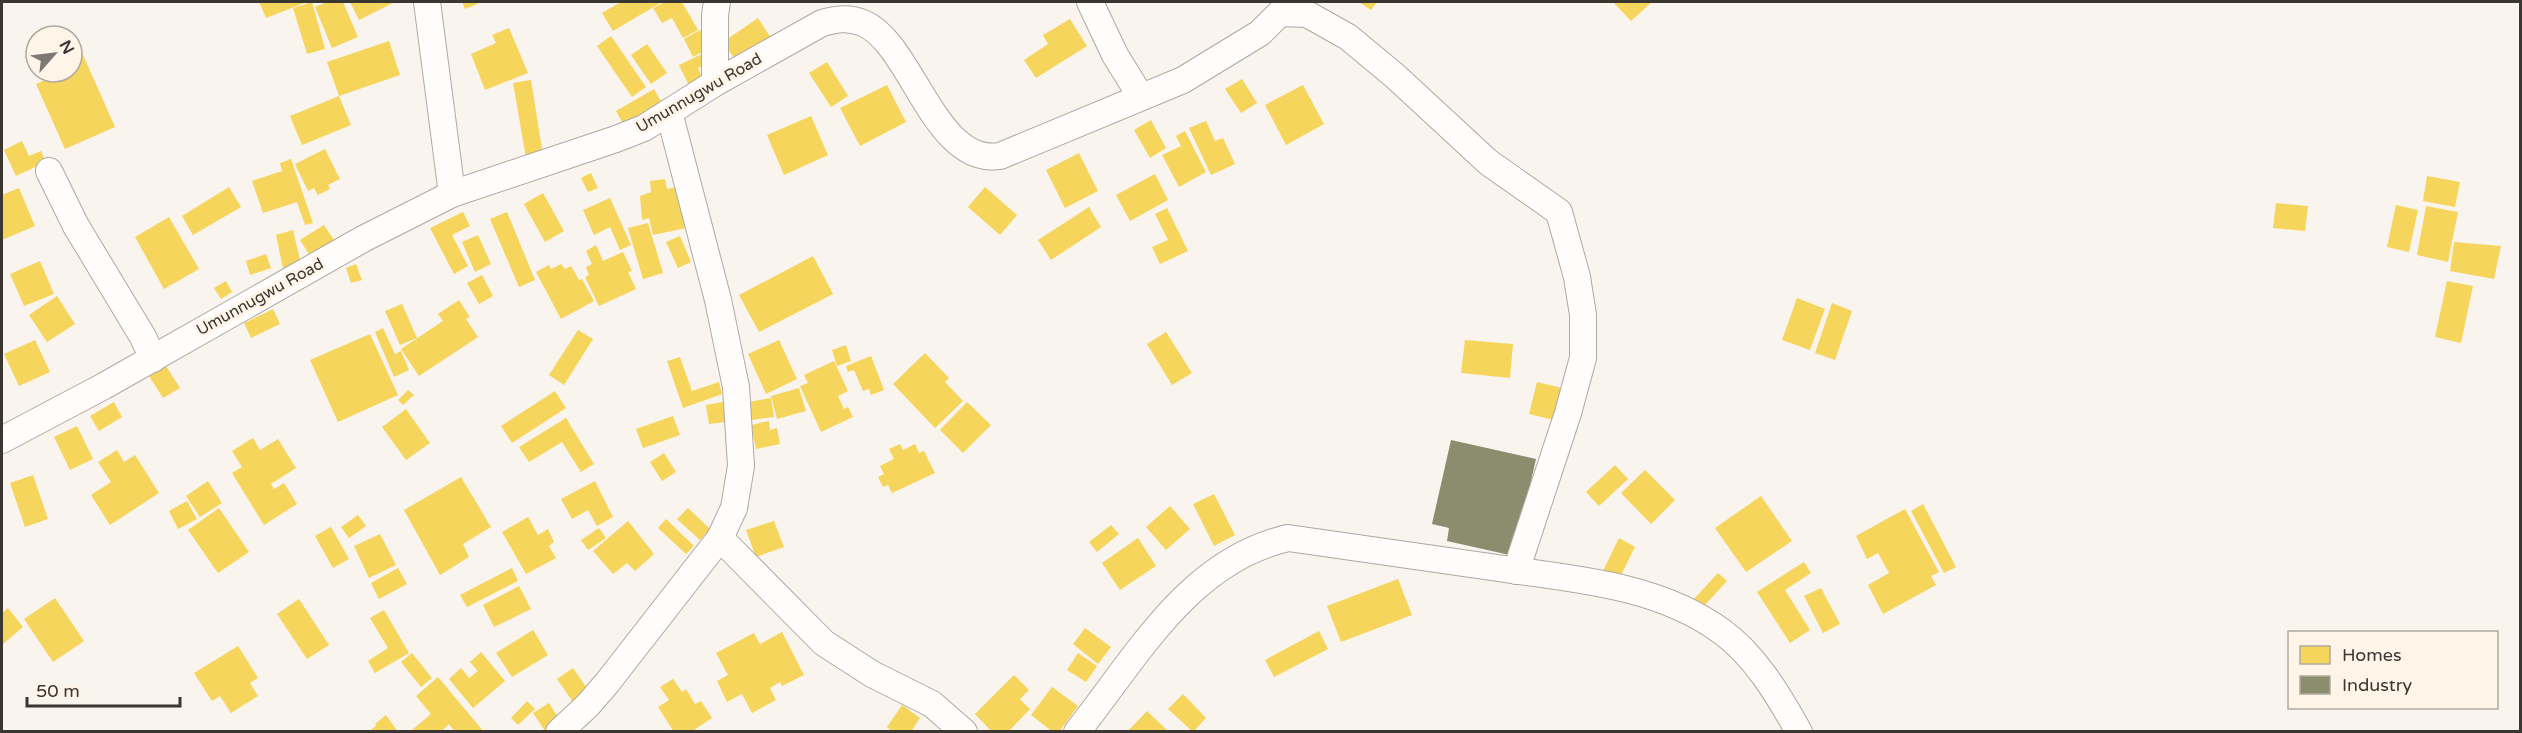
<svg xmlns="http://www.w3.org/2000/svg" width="2522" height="733" font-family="'Varela Round',sans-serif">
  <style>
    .homes { fill: #f6d55c }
    .industry { fill: #8c8c6e }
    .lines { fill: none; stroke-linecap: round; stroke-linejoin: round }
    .minor-casing { stroke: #ada9a3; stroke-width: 28 }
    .minor { stroke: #fefdfc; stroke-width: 26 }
    .labels { text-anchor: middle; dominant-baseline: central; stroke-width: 6; stroke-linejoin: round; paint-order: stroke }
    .street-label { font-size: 16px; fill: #3a3631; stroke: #fef5e8 }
  </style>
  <rect width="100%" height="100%" fill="#f9f4ed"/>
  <g class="homes">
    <path d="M259 2H307L266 18Z"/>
    <path d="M312 2 325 49 307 54 293 8Z"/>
    <path d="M327 2H343L358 37 332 48 315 7Z"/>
    <path d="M350 2H395L359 20Z"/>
    <path d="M462 2H482L465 9Z"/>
    <path d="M621 2H662L613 31 602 13Z"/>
    <path d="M665 2H682L698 30 683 38 672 18 662 23 653 8Z"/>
    <path d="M1359 2H1377L1371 10Z"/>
    <path d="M1613 2H1652L1631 21Z"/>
    <path d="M758 18 773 41 739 65 723 42Z"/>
    <path d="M1070 19 1087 46 1036 78 1024 60 1048 44 1043 35Z"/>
    <path d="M509 28 528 73 485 90 471 54 496 43 492 35Z"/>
    <path d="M700 30 709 48 693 57 684 39Z"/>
    <path d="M611 36 646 87 632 97 597 46Z"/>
    <path d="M389 41 400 75 339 96 327 62Z"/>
    <path d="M647 44 667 73 651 84 631 55Z"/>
    <path d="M80 48 115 127 65 149 36 84 64 72H72V52Z"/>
    <path d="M704 53 709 64 698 68 704 82 690 88 679 65Z"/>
    <path d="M827 62 848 96 831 107 809 73Z"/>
    <path d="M1242 79 1257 103 1241 113 1225 89Z"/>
    <path d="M531 80 543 155 526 158 513 83Z"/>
    <path d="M887 85 906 122 860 146 840 108Z"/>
    <path d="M1303 85 1324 124 1286 145 1265 105Z"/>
    <path d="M654 89 663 105 625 127 616 111Z"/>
    <path d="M339 96 351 125 302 145 290 116Z"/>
    <path d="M811 116 828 155 784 175 767 135Z"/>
    <path d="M1151 120 1166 148 1150 158 1134 130Z"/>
    <path d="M1206 121 1215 141 1223 138 1235 164 1211 175 1189 128Z"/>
    <path d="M1185 131 1206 172 1179 187 1162 155 1181 146 1176 136Z"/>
    <path d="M22 141 29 156 41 151 46 162 16 176 4 150Z"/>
    <path d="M325 149 340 179 328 185 330 189 318 195 314 188 308 191 295 164Z"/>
    <path d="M1079 153 1098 191 1065 208 1046 170Z"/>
    <path d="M291 159 313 223 305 225 297 202 263 213 252 181 282 171 280 163Z"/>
    <path d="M591 173 598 188 588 192 581 178Z"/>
    <path d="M1155 174 1168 200 1130 221 1116 195Z"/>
    <path d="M2427 176 2460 182 2455 207 2423 201Z"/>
    <path d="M665 179 667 189 678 187 686 228 653 235 649 218 642 220 640 196 651 192 650 181Z"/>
    <path d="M229 187 241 207 193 235 182 216Z"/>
    <path d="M985 187 1017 215 1000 235 968 207Z"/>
    <path d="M19 188 35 226 2 240V195Z"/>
    <path d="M543 193 564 231 545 242 524 204Z"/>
    <path d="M610 198 631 245 620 250 610 227 594 235 583 210Z"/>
    <path d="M2276 203 2308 206 2305 231 2273 228Z"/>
    <path d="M2396 205 2418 210 2409 252 2387 247Z"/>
    <path d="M2426 206 2458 212 2448 262 2417 255Z"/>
    <path d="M1089 207 1101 227 1051 260 1038 240Z"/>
    <path d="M1167 208 1188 251 1160 264 1152 247 1168 240 1155 214Z"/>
    <path d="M463 212 470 226 452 235 468 266 454 274 430 228Z"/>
    <path d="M507 212 535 280 519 287 490 219Z"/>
    <path d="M169 217 199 269 164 289 135 237Z"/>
    <path d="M648 223 663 273 643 279 628 228Z"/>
    <path d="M324 225 334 240 310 256 300 240Z"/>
    <path d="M293 230 301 264 283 268 276 235Z"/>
    <path d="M478 235 491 264 475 272 462 242Z"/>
    <path d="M680 236 691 262 678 268 666 242Z"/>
    <path d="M2454 242 2501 246 2494 279 2450 271Z"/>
    <path d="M596 245 603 261 623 252 632 271 628 272 636 289 599 306 585 277 589 275 586 267 592 264 586 251Z"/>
    <path d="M266 254 271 268 250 275 246 261Z"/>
    <path d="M813 256 833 294 759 332 739 295Z"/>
    <path d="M40 261 54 294 24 306 10 274Z"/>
    <path d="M356 264 362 280 351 283 346 268Z"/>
    <path d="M561 264 565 269 571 266 579 280 582 279 594 301 561 319 536 272 549 265 551 269Z"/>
    <path d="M482 275 493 296 479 304 467 283Z"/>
    <path d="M226 281 232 292 221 299 214 288Z"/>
    <path d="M2447 281 2473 286 2461 343 2435 337Z"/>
    <path d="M57 296 75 324 47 342 29 315Z"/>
    <path d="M1797 298 1825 309 1810 350 1782 340Z"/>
    <path d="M459 300 470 317 466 319 478 337 419 376 401 349 443 321 438 314Z"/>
    <path d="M1832 303 1852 311 1835 360 1815 353Z"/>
    <path d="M402 304 417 338 400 345 385 311Z"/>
    <path d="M273 309 280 324 251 338 244 323Z"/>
    <path d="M383 328 395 354 401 351 409 370 394 377 375 332Z"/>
    <path d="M578 330 593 339 564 385 549 375Z"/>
    <path d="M1166 332 1192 373 1172 385 1147 344Z"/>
    <path d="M370 334 398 395 338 422 310 360Z"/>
    <path d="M35 340 50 372 19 386 4 354Z"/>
    <path d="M779 340 797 379 766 394 748 354Z"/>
    <path d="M1465 340 1513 344 1510 378 1461 373Z"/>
    <path d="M846 345 851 361 837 366 832 350Z"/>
    <path d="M925 353 949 378 945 382 963 401 935 428 893 384Z"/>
    <path d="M871 356 884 390 871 395 869 389 863 391 854 370 848 372 846 366Z"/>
    <path d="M680 357 692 391 719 382 722 394 683 408 667 361Z"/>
    <path d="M834 361 848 391 838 396 844 409 848 407 853 417 821 432 800 386 808 383 804 375Z"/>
    <path d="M166 366 180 388 163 398 149 376Z"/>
    <path d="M1537 382 1566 389 1558 421 1529 414Z"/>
    <path d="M799 388 806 411 777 419 771 396Z"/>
    <path d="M408 390 414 395 403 405 398 400Z"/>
    <path d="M555 391 566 408 512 443 501 426Z"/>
    <path d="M771 398 774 417 751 420 748 402Z"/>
    <path d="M114 402 122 417 99 431 90 416Z"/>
    <path d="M723 402 726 422 709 424 706 405Z"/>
    <path d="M967 402 991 425 963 453 940 430Z"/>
    <path d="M406 409 430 443 406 460 382 427Z"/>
    <path d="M673 416 680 435 643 448 636 429Z"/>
    <path d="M566 418 594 464 581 472 562 442 529 462 519 447Z"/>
    <path d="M769 421 770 430 777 428 780 444 756 449 751 425Z"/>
    <path d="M77 426 93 459 70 470 54 437Z"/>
    <path d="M253 438 260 450 278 439 296 468 271 484 274 489 284 483 297 504 264 525 232 473 242 467 232 451Z"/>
    <path d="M900 444 903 450 915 444 919 453 924 451 935 473 892 493 888 485 883 487 878 477 884 474 880 466 894 459 889 449Z"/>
    <path d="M117 450 124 462 135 455 159 493 110 525 91 495 111 482 98 462Z"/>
    <path d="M664 453 676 472 662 481 650 462Z"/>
    <path d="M1615 465 1628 479 1599 506 1586 492Z"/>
    <path d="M1645 470 1675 500 1651 524 1621 493Z"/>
    <path d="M33 475 48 519 25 527 10 483Z"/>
    <path d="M461 477 491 527 463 544 469 557 440 575 404 510Z"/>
    <path d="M208 481 222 503 200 517 186 496Z"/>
    <path d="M595 481 613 517 597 526 588 510 572 519 561 499Z"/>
    <path d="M1214 494 1235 535 1214 546 1193 504Z"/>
    <path d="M1761 496 1792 541 1746 572 1715 528Z"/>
    <path d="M187 501 197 519 178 529 169 511Z"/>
    <path d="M1923 504 1956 567 1944 573 1911 511Z"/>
    <path d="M1170 506 1190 529 1166 550 1146 527Z"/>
    <path d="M219 508 249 552 218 573 188 530Z"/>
    <path d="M688 508 710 529 700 540 677 519Z"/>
    <path d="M1905 509 1939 572 1931 576 1936 585 1883 614 1868 585 1889 573 1878 553 1867 559 1856 536Z"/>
    <path d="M358 515 366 526 349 538 341 527Z"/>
    <path d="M528 517 538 535 548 529 554 542 549 546 556 558 526 574 502 532Z"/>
    <path d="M666 519 694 546 686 554 658 528Z"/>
    <path d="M628 521 654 554 635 571 627 563 613 574 593 551Z"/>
    <path d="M774 521 784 547 756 557 746 530Z"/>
    <path d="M1111 525 1119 534 1097 552 1089 542Z"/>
    <path d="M331 527 349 559 333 568 315 536Z"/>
    <path d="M599 528 606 538 588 550 581 540Z"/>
    <path d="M380 534 396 565 369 578 354 546Z"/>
    <path d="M1138 538 1156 566 1120 590 1102 563Z"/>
    <path d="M1619 538 1635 547 1616 585 1600 577Z"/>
    <path d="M1804 562 1811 573 1785 590 1810 630 1790 643 1757 592Z"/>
    <path d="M398 568 407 584 379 599 371 583Z"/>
    <path d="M512 568 518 581 467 607 460 595Z"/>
    <path d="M1718 573 1727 581 1702 608 1693 600Z"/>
    <path d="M1398 579 1412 615 1341 642 1327 606Z"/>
    <path d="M519 586 531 609 494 627 483 605Z"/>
    <path d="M1821 588 1840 624 1823 633 1804 596Z"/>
    <path d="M55 598 84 641 53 662 24 619Z"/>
    <path d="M299 599 329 645 307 659 277 614Z"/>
    <path d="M8 608 23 627 2 645V613Z"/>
    <path d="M384 610 409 653 375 673 368 661 388 648 370 618Z"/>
    <path d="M1085 628 1111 647 1098 664 1073 644Z"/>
    <path d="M533 630 548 655 512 677 496 653Z"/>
    <path d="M1319 631 1328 649 1274 677 1265 660Z"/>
    <path d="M782 632 804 675 782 686 780 682 770 688 776 700 752 713 742 694 727 702 717 681 728 675 716 653 754 633 760 644Z"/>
    <path d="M238 646 258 678 250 683 258 696 231 713 220 696 212 701 194 673Z"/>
    <path d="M481 652 505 681 473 708 449 679 461 668 469 678 478 671 470 662Z"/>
    <path d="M412 653 432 678 421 687 401 662Z"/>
    <path d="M1078 653 1097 666 1086 682 1067 670Z"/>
    <path d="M573 668 591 694 575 705 557 679Z"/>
    <path d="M1014 675 1029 690 1020 699 1030 709 1008 732H992L975 714Z"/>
    <path d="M438 677 484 732H455L449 724 441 732 412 730 431 714 416 696Z"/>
    <path d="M673 679 682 692 686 689 695 704 701 701 712 718 691 732H674L658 707 669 700 660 687Z"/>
    <path d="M1052 687 1078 706 1059 732H1053L1031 715Z"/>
    <path d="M1183 694 1206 718 1193 732 1168 709Z"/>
    <path d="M527 701 535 709 518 725 511 718Z"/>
    <path d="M549 703 561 722 545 731 533 713Z"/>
    <path d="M902 705 920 718 911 732H893L887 727Z"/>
    <path d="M1147 711 1169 732H1127Z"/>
    <path d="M386 715 398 732H368L376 726 375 724Z"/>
  </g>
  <path class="industry" d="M1451 440 1536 459 1514 556 1447 541 1449 528 1432 524Z"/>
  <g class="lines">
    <defs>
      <g id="minor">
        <path d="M427 2 452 194"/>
        <path d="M1090 2 1115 55 1141 97"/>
        <path d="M715 83V15L717 2"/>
        <path d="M49 171 76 226 143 337 153 359"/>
        <path d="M2 440 104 386 363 239 452 194 616 139 644 128 715 83 822 23C836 19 849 17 863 23 912 43 934 166 1000 156L1183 80 1260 33 1280 13 1307 14 1348 37 1395 76 1488 162 1559 212 1577 277 1583 315V358L1568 413 1516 571"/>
        <path d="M720 538 824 643 872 674 932 704 964 732"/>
        <path d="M559 732 588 705 607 683 720 538 734 508 741 466 736 387 718 300 669 112"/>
        <path d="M1077 732C1137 657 1188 561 1288 538 1356 548 1424 557 1491 567 1569 579 1655 583 1721 631 1755 655 1779 696 1799 732"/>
      </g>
    </defs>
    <use href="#minor" class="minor-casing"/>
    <use href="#minor" class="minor"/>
  </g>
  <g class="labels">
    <g class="street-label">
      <text transform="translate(699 93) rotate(-30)">Umunnugwu Road</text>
      <text transform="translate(260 297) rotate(-29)">Umunnugwu Road</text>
    </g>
  </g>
  <rect width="2522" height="733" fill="none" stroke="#3a3631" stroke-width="6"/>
  <rect x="2288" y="631" width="210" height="78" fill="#fef5e8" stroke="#b0a99f" stroke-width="1.5"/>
  <rect x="2300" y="646" width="30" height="18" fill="#f6d55c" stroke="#b0a99f" stroke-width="1.5"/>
  <text x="2342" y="661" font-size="18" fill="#3a3631">Homes</text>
  <rect x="2300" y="676" width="30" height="18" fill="#8c8c6e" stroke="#b0a99f" stroke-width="1.5"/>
  <text x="2342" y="691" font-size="18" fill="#3a3631">Industry</text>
  <g transform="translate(54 54) rotate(62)"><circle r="28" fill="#fef5e8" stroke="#b0a99f" stroke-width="1.5"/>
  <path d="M0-4.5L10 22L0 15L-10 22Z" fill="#7d7873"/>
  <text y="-9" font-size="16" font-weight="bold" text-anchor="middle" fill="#3a3631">N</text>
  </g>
  <path d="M27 697v9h153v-9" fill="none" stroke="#3a3631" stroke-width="3"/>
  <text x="36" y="697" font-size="18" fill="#3a3631" stroke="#fef5e8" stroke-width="4.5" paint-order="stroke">50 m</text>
</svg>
